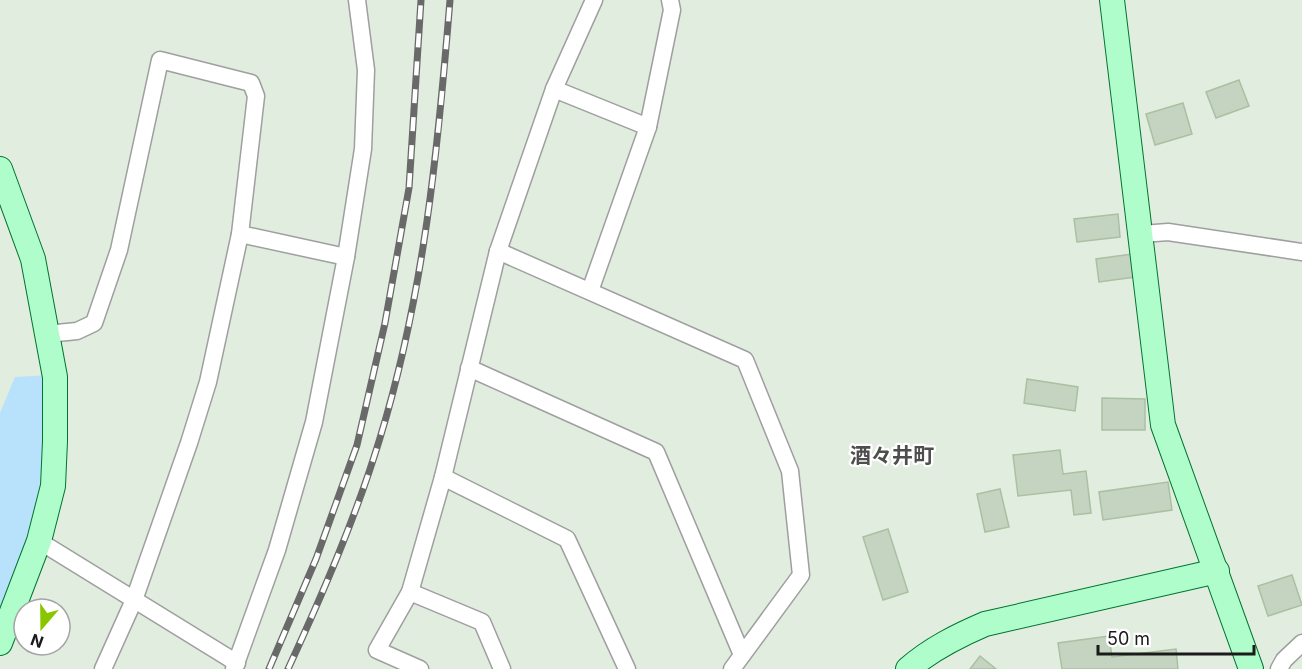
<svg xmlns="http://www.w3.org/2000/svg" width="1302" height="669" font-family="Inter,'Noto Sans JP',sans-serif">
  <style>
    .park { fill: #b8e2fc }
    .building { fill: #c5d4c0; stroke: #a9c0a1; stroke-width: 1.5 }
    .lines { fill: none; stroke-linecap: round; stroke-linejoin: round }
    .street-casing { stroke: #9f9f9f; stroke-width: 19 }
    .secondary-casing { stroke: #00742f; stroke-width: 26 }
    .street { stroke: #fff; stroke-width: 16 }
    .secondary { stroke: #aefdca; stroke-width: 24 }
    .rail-casing { stroke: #696969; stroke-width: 7 }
    .rail { stroke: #fff; stroke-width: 4.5; stroke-dasharray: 14; stroke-linecap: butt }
    .labels { text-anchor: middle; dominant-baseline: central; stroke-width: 4.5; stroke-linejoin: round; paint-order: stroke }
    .district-label { font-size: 21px; font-weight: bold; fill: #4e4e4e; stroke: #fff }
  </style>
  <rect width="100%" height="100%" fill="#e0eddf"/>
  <path class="park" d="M49 375 47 487 0 629V413L15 377Z"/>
  <g class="building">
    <path d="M1239 80 1249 106 1216 118 1206 92Z"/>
    <path d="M1183 103 1192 134 1155 145 1146 114Z"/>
    <path d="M1118 214 1120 237 1077 242 1074 219Z"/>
    <path d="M1132 254 1135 277 1099 282 1096 259Z"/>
    <path d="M1027 379 1078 387 1075 411 1024 403Z"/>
    <path d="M1102 398 1145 399V430H1102Z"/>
    <path d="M1060 450 1063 474 1086 471 1091 513 1074 515 1071 490 1018 496 1013 455Z"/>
    <path d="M1168 482 1172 510 1103 520 1099 492Z"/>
    <path d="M1000 489 1009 527 985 532 977 494Z"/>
    <path d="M888 529 908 592 883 600 863 537Z"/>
    <path d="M1292 575 1302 605 1268 616 1258 586Z"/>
    <path d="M1109 636 1112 657 1176 649 1178 669H1062L1058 643Z"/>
    <path d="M980 656 996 669H970Z"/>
  </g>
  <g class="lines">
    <defs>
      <g id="street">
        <path d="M554 89 648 127"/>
        <path d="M240 234 346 257"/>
        <path d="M1142 234 1168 232 1302 252"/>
        <path d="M498 251 745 360 790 471 801 575 732 669"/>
        <path d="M590 291 648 127 672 10 670 0"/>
        <path d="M47 334 77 331 94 323 119 250 160 60 251 83 256 96 240 234 208 382 189 443 134 600 103 669"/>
        <path d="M469 368 656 452 742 655"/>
        <path d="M443 477 567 539 627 669"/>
        <path d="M39 541 237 663"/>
        <path d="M410 592 482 622 502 669"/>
        <path d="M234 669 277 550 314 422 346 257 363 149 366 70 357 0"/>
        <path d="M420 669 377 650 410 592 443 477 498 251 554 89 594 0"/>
        <path d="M1279 669 1284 660 1302 643"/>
      </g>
      <g id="secondary">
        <path d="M1112 0 1163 425 1251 669"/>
        <path d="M0 169 33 259 55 377V441L53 486 39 541 0 643"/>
        <path d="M908 669C931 649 957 636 985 624L1217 571"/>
      </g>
    </defs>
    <use href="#street" class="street-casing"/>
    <use href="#secondary" class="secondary-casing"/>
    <use href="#street" class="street"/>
    <use href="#secondary" class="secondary"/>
    <defs>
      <g id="rail">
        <path d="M269 669 316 559 357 445 385 323 409 188 421 0"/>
        <path d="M288 669C323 593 356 517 380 438 424 294 438 149 450 0"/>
      </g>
    </defs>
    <use href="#rail" class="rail-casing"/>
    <use href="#rail" class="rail"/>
  </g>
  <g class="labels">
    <g class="district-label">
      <text x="892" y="455">酒々井町</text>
    </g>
  </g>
  <g transform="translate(42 627) rotate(200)"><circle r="28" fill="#ffffff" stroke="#a4a4a4" stroke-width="1.5"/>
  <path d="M0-4.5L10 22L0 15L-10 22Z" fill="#8ac600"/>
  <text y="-9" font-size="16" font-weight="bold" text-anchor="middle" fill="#1b1b1b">N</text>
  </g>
  <path d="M1098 645v9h156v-9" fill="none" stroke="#1b1b1b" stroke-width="3"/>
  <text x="1107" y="645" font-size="18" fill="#1b1b1b" stroke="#ffffff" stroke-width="4.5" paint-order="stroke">50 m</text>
</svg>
